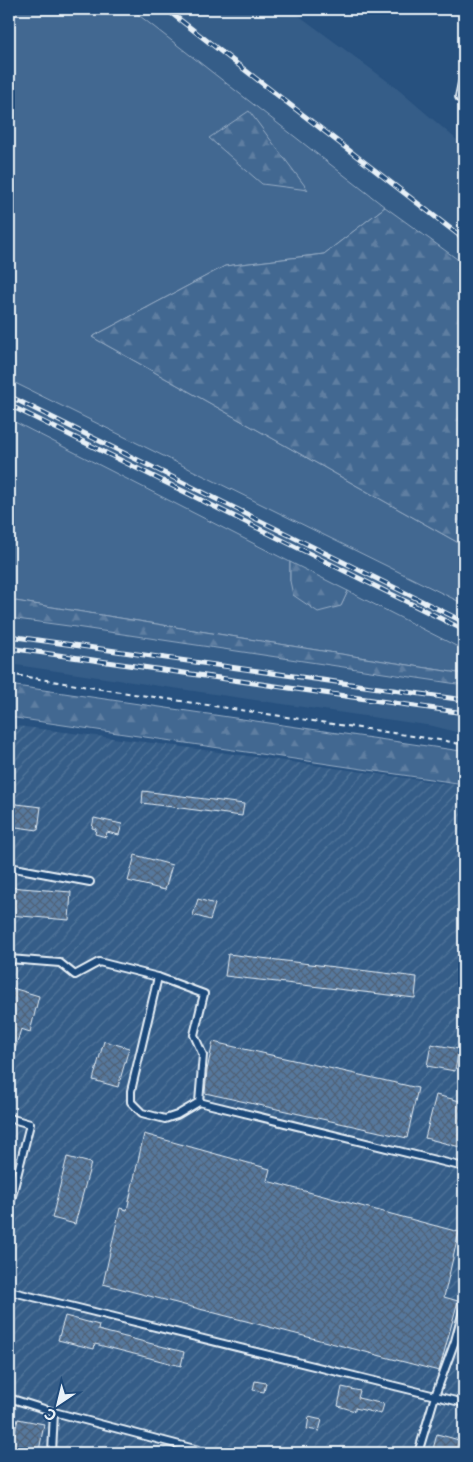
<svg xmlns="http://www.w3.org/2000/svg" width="473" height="1462" font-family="'Playpen Sans',sans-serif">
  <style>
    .built { fill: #355d88 }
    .industrial { fill: url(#industrial-furrows) }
    .grass { fill: #436891; stroke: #96acc4 }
    .forest { fill: url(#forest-firs); stroke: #96acc4 }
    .building { fill: url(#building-cross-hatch); stroke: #e8f1f8 }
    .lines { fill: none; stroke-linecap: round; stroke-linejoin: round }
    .service-casing { stroke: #e8f1f8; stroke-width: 10 }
    .path { stroke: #e8f1f8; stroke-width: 2; stroke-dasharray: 5 4; stroke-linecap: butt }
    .service { stroke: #1f4a7a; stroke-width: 6 }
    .rail-casing { stroke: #e8f1f8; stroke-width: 5 }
    .rail { stroke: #1f4a7a; stroke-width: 3; stroke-dasharray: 9; stroke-linecap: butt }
  </style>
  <defs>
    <pattern id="industrial-furrows" width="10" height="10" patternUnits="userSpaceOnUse" patternTransform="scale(1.25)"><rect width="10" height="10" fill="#355d88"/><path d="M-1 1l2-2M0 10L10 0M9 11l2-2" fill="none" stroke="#52759a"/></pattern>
    <pattern id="forest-firs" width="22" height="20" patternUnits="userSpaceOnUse" patternTransform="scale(1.25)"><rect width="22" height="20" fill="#436891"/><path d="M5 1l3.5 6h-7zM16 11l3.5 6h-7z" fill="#5e7ea1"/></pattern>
    <pattern id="building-cross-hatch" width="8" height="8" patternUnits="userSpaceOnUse" patternTransform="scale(1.25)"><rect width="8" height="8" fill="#57789d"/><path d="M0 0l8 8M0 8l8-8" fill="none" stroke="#4f6278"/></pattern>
  </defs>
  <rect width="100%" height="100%" fill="#27517f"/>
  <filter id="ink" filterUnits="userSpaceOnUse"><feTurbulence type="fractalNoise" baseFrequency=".02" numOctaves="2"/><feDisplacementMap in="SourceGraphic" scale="10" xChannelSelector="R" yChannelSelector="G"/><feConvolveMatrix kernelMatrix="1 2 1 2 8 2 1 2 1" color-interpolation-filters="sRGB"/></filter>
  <g filter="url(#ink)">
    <g class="built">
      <path d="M131 9H290L394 86 464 146V264L385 207Z"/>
      <path d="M9 380 464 604V650L9 419Z"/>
      <path d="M9 618 69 626 464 685V734L433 726 9 664Z"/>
    </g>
    <path class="industrial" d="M9 725 168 745 464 786V1453H9Z"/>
    <g class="grass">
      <path d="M9 9H131L385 207 324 254 225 266 92 337 464 546V604L9 380Z"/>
      <path d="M9 419 290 562V581L341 606 348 591 464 650V674L9 600Z"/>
    </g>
    <g class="forest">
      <path d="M249 111 308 190 262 184 209 138Z"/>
      <path d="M385 207 464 264V546L92 337 225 266 324 254Z"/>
      <path d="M290 562 348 591 341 606 318 612 293 595 290 581Z"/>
      <path d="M9 600 464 674V685L69 626 9 618Z"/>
      <path d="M9 685 461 751H464V784L9 717Z"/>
    </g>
    <g class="building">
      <path d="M143 791 244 804 242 816 142 803Z"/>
      <path d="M9 803 41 807 38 830 9 826Z"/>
      <path d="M94 818 122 824 119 835 107 832 106 837 95 834 96 829 92 828Z"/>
      <path d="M135 855 172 865 165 890 128 881Z"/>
      <path d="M9 887 71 892 69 920 9 915Z"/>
      <path d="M198 899 215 904 210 920 193 915Z"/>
      <path d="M228 954 417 977 415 998 225 976Z"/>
      <path d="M9 987 39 996 30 1032 21 1029 11 1063H9Z"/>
      <path d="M104 1041 129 1048 118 1087 93 1080Z"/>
      <path d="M213 1042 418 1088 407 1138 205 1093 207 1070Z"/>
      <path d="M431 1044 459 1049 455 1071 427 1066Z"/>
      <path d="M436 1095 464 1102V1148L425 1138Z"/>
      <path d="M144 1134 270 1169 267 1181 459 1232 444 1297 458 1301 439 1371 103 1284 120 1208 127 1210Z"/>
      <path d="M67 1157 91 1163 75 1224 52 1218Z"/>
      <path d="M65 1316 99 1325 98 1330 184 1352 181 1366 95 1344 94 1349 58 1340Z"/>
      <path d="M255 1381 266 1383 264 1392 253 1390Z"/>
      <path d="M342 1387 360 1391 358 1398 384 1404 381 1414 355 1408V1411L338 1406Z"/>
      <path d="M309 1417 322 1420 319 1431 307 1429Z"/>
      <path d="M18 1419 44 1424 39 1451 12 1445Z"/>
      <path d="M437 1434 459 1440 456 1453H432Z"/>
    </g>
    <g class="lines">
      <defs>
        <g id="service">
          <path d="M464 81 462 83 459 97 464 103"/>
          <path d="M9 867 90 882"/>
          <path d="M9 959 60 963 75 975 99 962 158 977 204 994 194 1035 203 1055 199 1102"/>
          <path d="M158 977 131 1091V1102L142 1113 165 1119 177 1115 199 1102 464 1167"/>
          <path d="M9 1118 30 1124 9 1208"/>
          <path d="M9 1291 464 1403"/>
          <path d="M9 1398 54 1412"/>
          <path d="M52 1453 54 1412 210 1453"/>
          <path d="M418 1453 435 1396 455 1341 464 1307"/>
        </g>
      </defs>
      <use href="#service" class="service-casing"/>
      <path class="path" d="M9 674 101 689 446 741 464 745"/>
      <use href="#service" class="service"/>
      <defs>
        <g id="rail">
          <path d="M166 9 464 239"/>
          <path d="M9 396 464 622"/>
          <path d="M9 405 464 630"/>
          <path d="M9 636 464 700"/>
          <path d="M9 648 464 713"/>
        </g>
      </defs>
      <use href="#rail" class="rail-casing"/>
      <use href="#rail" class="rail"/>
    </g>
  </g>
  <rect width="473" height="1462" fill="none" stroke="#1f4a7a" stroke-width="30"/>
  <rect x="15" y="15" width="443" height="1432" fill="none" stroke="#e8f1f8" stroke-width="2" filter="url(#ink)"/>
  <g transform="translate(58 1404) rotate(215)" stroke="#1f4a7a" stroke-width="4" paint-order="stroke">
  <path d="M0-4L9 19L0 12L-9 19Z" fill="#e8f1f8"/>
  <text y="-8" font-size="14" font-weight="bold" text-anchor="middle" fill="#e8f1f8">С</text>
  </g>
</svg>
